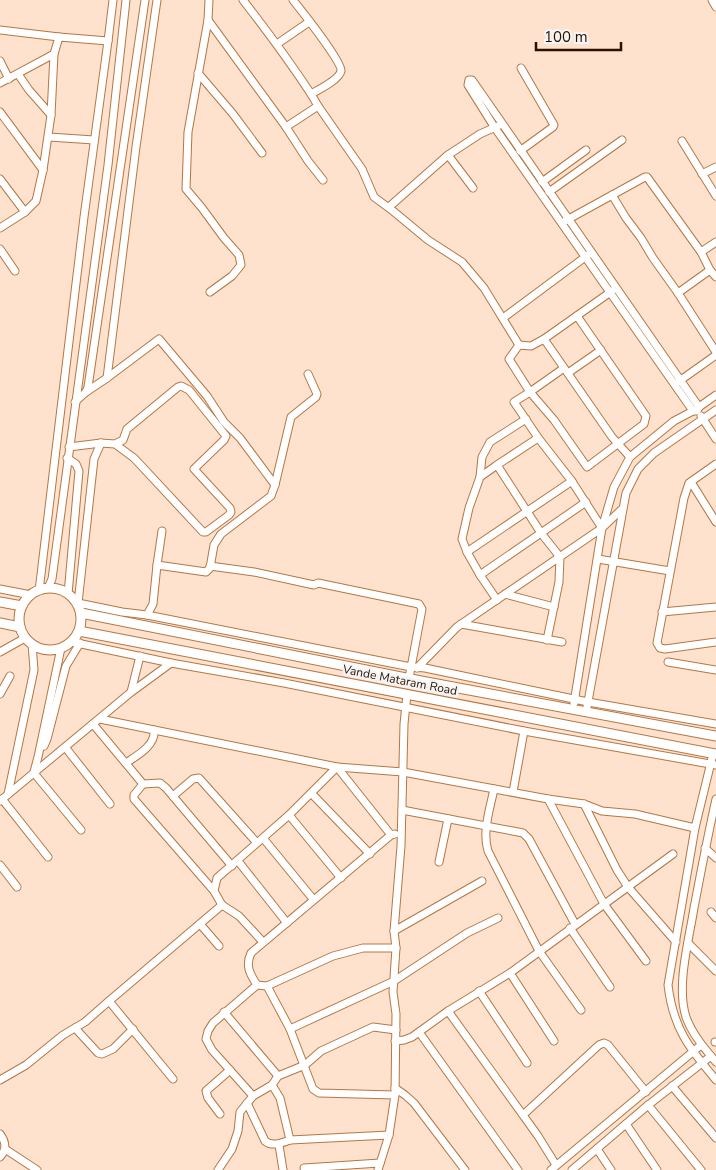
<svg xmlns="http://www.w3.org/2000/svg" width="716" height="1170" font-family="'Nunito Sans',sans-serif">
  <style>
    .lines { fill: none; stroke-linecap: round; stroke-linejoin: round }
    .minor-casing { stroke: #b67642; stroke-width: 9 }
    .major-casing { stroke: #b67642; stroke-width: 11 }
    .minor { stroke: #fff; stroke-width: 7 }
    .major { stroke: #fff; stroke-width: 9 }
    .labels { text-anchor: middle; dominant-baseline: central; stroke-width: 5; stroke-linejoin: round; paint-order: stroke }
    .street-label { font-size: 12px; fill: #2b1200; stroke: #f5f5f5 }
  </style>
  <rect width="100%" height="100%" fill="#ffe2cd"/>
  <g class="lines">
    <defs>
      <g id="minor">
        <path d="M209 0 208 20 188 132 186 189 202 208 224 238 239 255 241 265 232 276 210 292"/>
        <path d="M243 0C267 31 290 62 311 94"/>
        <path d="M712 0 716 7"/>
        <path d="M208 20 286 127 318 106 311 94C318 90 339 80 341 71 342 62 301 10 293 0"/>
        <path d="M0 30 59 37"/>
        <path d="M108 41 113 0"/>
        <path d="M277 44 309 22"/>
        <path d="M0 61 9 79"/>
        <path d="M198 73 233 114 262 153"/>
        <path d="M18 74 29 90 51 115"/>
        <path d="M0 83 54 54 51 115 43 170 36 201 25 212"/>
        <path d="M318 106 362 169 374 197 393 211 428 240 462 262 484 288 519 345 509 359 530 392 514 402 539 439 571 480 602 528"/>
        <path d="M0 112 43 170"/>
        <path d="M286 127 308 161 323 180"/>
        <path d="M49 137 94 140"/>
        <path d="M682 141 716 196"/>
        <path d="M520 151 553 127 554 125 521 68"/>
        <path d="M448 155 473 188"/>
        <path d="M702 174 716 167"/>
        <path d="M0 179 25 212 0 228"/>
        <path d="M542 182 586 150"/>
        <path d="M549 192 622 140"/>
        <path d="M612 195 626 218 641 238 653 258 678 293 716 352"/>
        <path d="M389 207 448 155 480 134 498 126"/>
        <path d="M565 221 645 177H647L701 252 716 242"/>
        <path d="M0 249 15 271"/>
        <path d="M701 252 710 270 716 277"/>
        <path d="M678 293 710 270"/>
        <path d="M503 318 588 255"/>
        <path d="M544 339 612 291"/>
        <path d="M519 345 531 346 544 339 612 437 630 457"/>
        <path d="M564 368 530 392 554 420 587 467 644 424 646 416 577 316"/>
        <path d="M568 373 601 350"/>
        <path d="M107 378 136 147 157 0"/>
        <path d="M678 382 716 355"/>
        <path d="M86 392 107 378 159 339 207 396 224 422 240 438 275 485"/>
        <path d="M75 402 86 392 88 387 145 0"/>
        <path d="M693 411 495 128 468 85 469 80H472L699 407"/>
        <path d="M701 416 716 439"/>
        <path d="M538 438 497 465 541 533 560 557 559 582 547 640"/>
        <path d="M101 443 94 459 78 603 122 612 147 615 411 667 425 668 588 702 716 724"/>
        <path d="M69 447 101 443 115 444 134 458 203 532H206L229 515 231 512 230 508 194 469 224 440 226 436 189 390 181 386 178 387 127 429 123 440 115 444"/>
        <path d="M67 458 76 464 79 471 68 594"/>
        <path d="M716 464 689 483 684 498 657 643 660 648 665 649 716 642"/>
        <path d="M480 477 482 457 490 442 526 419"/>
        <path d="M691 482 716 522"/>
        <path d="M467 552 462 539 469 508 480 477 497 465"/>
        <path d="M598 559 670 571"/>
        <path d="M157 565 162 531"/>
        <path d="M210 566 254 572 314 585 318 583 419 604 422 609 409 678"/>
        <path d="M480 575 467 552 572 481"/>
        <path d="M48 588 52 579 108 165 126 0"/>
        <path d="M0 589 31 595"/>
        <path d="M39 591 84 217 108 41 59 37 54 54"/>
        <path d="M505 594 554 607"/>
        <path d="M497 600 480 575 586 502"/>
        <path d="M662 612 716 607"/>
        <path d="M147 615 153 604 157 565 206 572 210 568 214 545 221 534 271 496 275 485 291 417 316 397 317 394 308 374"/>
        <path d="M461 624 562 642"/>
        <path d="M72 642 171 663 284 683 524 731 716 765"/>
        <path d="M0 652 25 638"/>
        <path d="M668 662 716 670"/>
        <path d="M417 668 457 627 602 528 621 510"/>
        <path d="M131 692 140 656"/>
        <path d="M0 694 10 676"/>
        <path d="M574 703 602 528 614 487 630 457 674 421 693 411H697L699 407 716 395"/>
        <path d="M587 707 626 493 638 469 654 453 716 410"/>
        <path d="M100 719 337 767 391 835"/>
        <path d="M93 724 143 784 160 783 166 788 232 866"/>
        <path d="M44 746 47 739 66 666 80 643"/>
        <path d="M65 747 110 804"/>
        <path d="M713 754 695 828 668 985C673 1028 689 1048 716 1080"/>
        <path d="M126 763C138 755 156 745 154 730"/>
        <path d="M34 772 38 757 61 648"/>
        <path d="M34 773 81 830"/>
        <path d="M143 784 134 795V799L214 891"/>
        <path d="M494 789C490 808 482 832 488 851L539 951 581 1010"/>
        <path d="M513 792 524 731"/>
        <path d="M8 794 34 670 32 644"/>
        <path d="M312 794 370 854"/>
        <path d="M173 796 193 779 199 778 257 843"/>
        <path d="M2 799 48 857"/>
        <path d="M548 799 604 904 646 961"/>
        <path d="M716 799C708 835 701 871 694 908 689 940 676 986 686 1017 692 1034 705 1049 716 1062"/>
        <path d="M0 801 130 693 171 663"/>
        <path d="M584 804 617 870 628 887 676 942"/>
        <path d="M402 810 523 833 529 839 575 924"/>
        <path d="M289 815 341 878"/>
        <path d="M263 838 313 899"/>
        <path d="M705 848 716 858"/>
        <path d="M238 861 287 923"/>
        <path d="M439 862 448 819"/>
        <path d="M0 865 17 887"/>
        <path d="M711 912 716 918"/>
        <path d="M200 924 219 946"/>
        <path d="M570 928 610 987"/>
        <path d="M394 931 482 881"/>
        <path d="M263 942 239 916 222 905 214 891 217 878 289 815 337 767 403 772 548 799 584 804 602 811 635 814 695 828"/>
        <path d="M688 943 716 971"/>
        <path d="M510 973 554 1041"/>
        <path d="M267 986 257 985C250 974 245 966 251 953L391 835 395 834"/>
        <path d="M479 991 527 1063"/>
        <path d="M109 1001 222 905"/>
        <path d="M448 1011 538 1136 556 1165"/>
        <path d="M224 1012 278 1076"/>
        <path d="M75 1028 98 1053 102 1054 113 1049 133 1029"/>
        <path d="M290 1029 394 981 467 933 498 918"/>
        <path d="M419 1032 518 1170"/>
        <path d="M395 1041 404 1040 412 1037 448 1011 510 973 673 854"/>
        <path d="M715 1042H716"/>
        <path d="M0 1080 26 1065 63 1035 85 1022 109 1001 173 1079"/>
        <path d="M272 1085 280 1098 290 1140"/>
        <path d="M672 1086 716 1138"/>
        <path d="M395 1088 405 1095 414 1103 465 1170"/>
        <path d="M395 1095 319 1093 313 1089 290 1029 267 986 333 956 363 948H396"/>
        <path d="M253 1096 212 1050 206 1039 208 1031 213 1023 257 985"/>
        <path d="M247 1103 265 1141C272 1147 282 1143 290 1140L389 1135"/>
        <path d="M648 1105 701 1170"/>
        <path d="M220 1114 208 1098 206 1091 230 1070"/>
        <path d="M523 1115 599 1045 604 1043 608 1045 646 1092"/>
        <path d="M626 1124 657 1170"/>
        <path d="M0 1134C6 1142 7 1149 0 1157"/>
        <path d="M279 1145 283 1170"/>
        <path d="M5 1149 37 1170"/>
        <path d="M597 1149 611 1170"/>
        <path d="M304 1168 380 1163"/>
        <path d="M218 1170 232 1149 238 1131 240 1112 253 1096 272 1085 278 1076 305 1065 321 1051 373 1027 396 1030"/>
        <path d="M378 1170 389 1135 395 1095 396 1014 393 992 396 948 394 931 401 846 404 724 407 694"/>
        <path d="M551 1170 701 1045"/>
        <path d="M572 1170 647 1106 711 1056"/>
      </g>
      <g id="major">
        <circle cx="50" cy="619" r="31"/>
        <path d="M0 602 22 606"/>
        <path d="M81 613 421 681 716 736"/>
        <path d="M0 623 20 627"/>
        <path d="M79 631 716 754"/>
      </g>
    </defs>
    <use href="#minor" class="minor-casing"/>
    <use href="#major" class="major-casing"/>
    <use href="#minor" class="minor"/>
    <use href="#major" class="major"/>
  </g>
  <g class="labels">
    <g class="street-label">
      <text transform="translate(400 680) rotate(11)">Vande Mataram Road</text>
    </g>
  </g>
  <path d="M536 42v8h85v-8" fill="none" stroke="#2b1200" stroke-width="2.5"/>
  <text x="544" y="42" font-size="15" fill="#2b1200" stroke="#f5f5f5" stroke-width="4" paint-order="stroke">100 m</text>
</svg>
